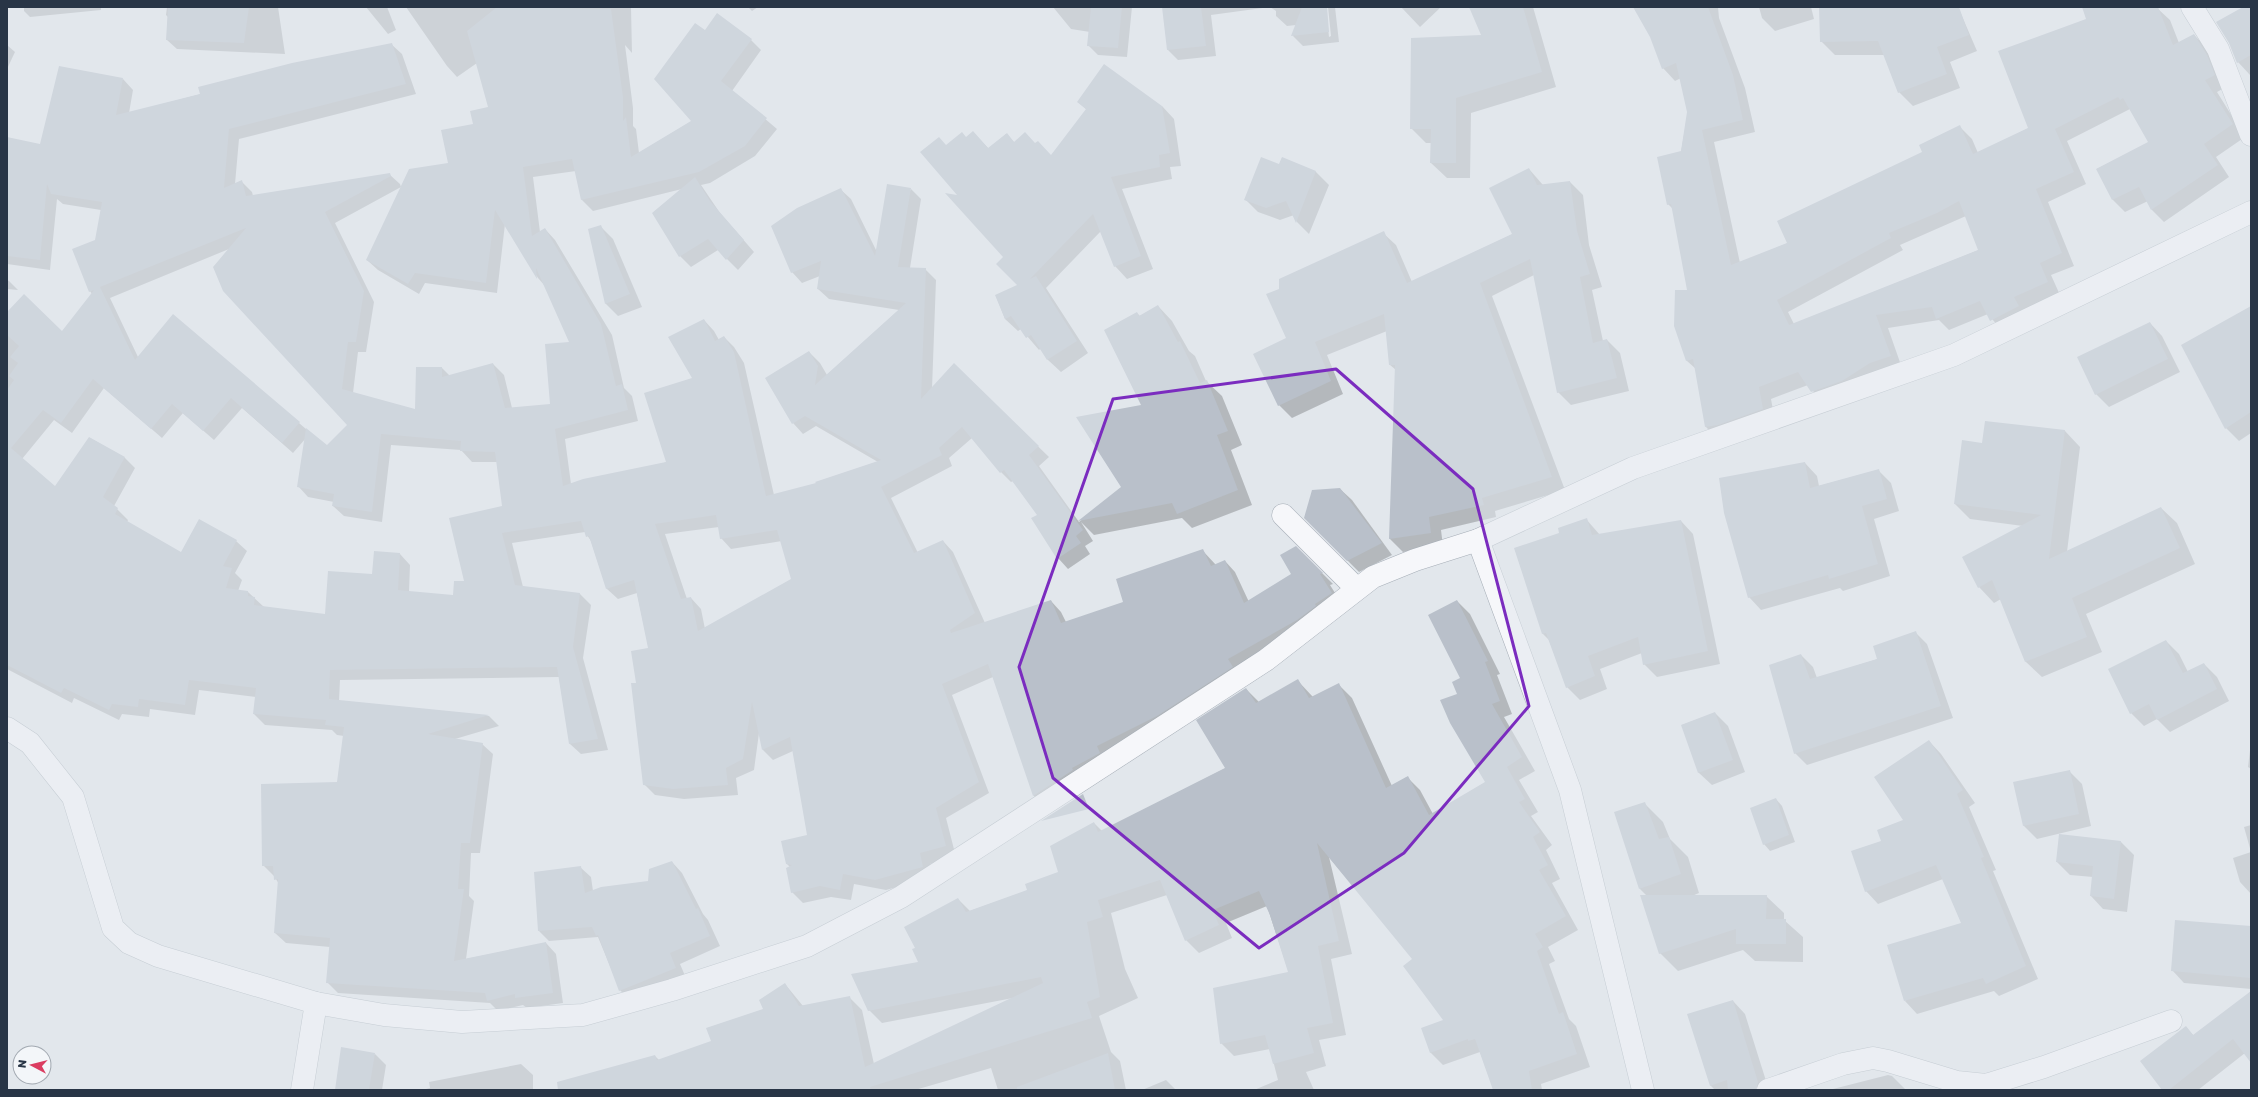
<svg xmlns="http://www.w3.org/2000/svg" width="2258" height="1097" font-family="'Golos Text',sans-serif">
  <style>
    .shadow { fill: #0003; fill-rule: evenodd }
    .building { fill: #b9c0ca; fill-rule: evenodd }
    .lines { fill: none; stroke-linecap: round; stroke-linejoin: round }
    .street-casing { stroke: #a6aeb7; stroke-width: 23 }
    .street { stroke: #f6f7fa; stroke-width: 22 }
    .marked { fill: none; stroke: #7b2cbf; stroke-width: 3; stroke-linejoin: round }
  </style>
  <rect width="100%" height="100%" fill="#e2e7ec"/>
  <g class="shadow">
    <path d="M24 7H101V10L30 17 24 11Z"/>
    <path d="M167 7H278L285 54 177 49 167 40 169 18 166 15Z"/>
    <path d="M366 7H387L396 30 388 34Z"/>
    <path d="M406 7H631L632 53 625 45 633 108V126L636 129 639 153 692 121 705 32 751 40 761 50 732 91 777 129 755 156 710 183 701 185 720 213 754 252 738 270 718 250 691 267 680 256 653 213 682 189 593 211 582 200 576 171 533 177 540 232 545 229 555 240 612 335 624 388 632 396 638 421 565 439 571 484 668 462 693 378 704 320 714 331 719 340 724 337 734 347 744 363 774 495 817 484 878 462 816 426 803 434 793 423 809 352 820 363 827 375 899 310 829 299 818 289 820 276 802 283 792 272 840 189 851 199 876 250 911 189 921 199 910 268 925 269 936 280 932 389 954 365 1049 457 1039 466 1079 522 1122 487 1142 406 1137 313 1140 316 1158 306 1172 321 1189 351 1195 356 1206 381 1222 396 1242 445 1231 450 1252 505 1192 528 1182 518 1094 535 1081 522 1093 541 1085 546 1090 554 1068 569 1058 558 1038 515 1013 481 1011 482 1001 472 972 438 949 458 952 466 891 498 918 553 943 541 953 552 985 623 1051 601 1061 612 1066 622 1124 603 1203 551 1216 565 1225 561 1235 572 1249 602 1292 575 1296 547 1333 584 1330 585 1342 604 1044 806 1034 796 993 677 952 695 989 793 946 818 956 857 930 864 933 877 886 890 854 884 851 900 831 897 803 903 792 892 790 867 787 864 808 836 793 751 773 760 763 750 759 733 754 770 736 778 738 795 684 799 655 795 644 784 637 684 649 649 637 593 618 599 607 589 591 541 585 532 512 543 523 587 580 594 591 605 583 658 608 750 581 754 570 744 559 677 340 680 339 701 489 716 499 726 455 739 482 744 493 754 480 853H471L469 896 474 901 466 959 546 943 556 954 563 1003 527 1008 523 1005 498 1011 490 1003 338 993 327 982 330 947 286 943 275 933 279 884 274 876 263 865 338 783 344 736 337 735 332 730 265 725 254 714 256 697 199 690 195 715 150 709 149 717 122 714 119 720 74 698 72 703 7 669V313L62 332 92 294 90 291 101 210 63 204 57 199 50 270 7 264V138L41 145 123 79 133 90 129 113 391 44 402 54 416 94 239 139 235 184 241 181 252 192 253 196 389 174 400 184 401 187 335 223 374 302 366 352H358L353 393 416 410 442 368 450 376 493 364 504 375 512 408 551 405 571 343 545 286 538 278 505 224 497 293 425 283 419 294 378 270 367 260 449 164 474 125 490 107 477 63 457 77 447 66ZM229 249 348 425 327 447 299 423 138 357 110 298ZM104 388 162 438 183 413 214 440 242 408 293 453 306 438 298 486 308 497 334 502 333 506 344 516 382 522 391 445 461 450 472 462H497L503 507 465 582 454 596 409 592 410 565 400 554 326 615 264 607 248 592 238 591 242 580 235 573 247 551 236 541 181 553 127 522 128 520 114 506 135 468 125 458 90 438 56 488 22 459 54 420 72 433ZM719 527 721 538 731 549 782 541 792 579 705 629 701 609 691 598 687 599 665 534Z"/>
    <path d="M748 7H758L752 11Z"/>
    <path d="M1053 7H1132L1127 57 1098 55 1088 45 1090 32 1071 29Z"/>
    <path d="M1163 7H1326L1329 37 1331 36 1328 7H1335L1339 42 1303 46 1293 36 1296 25 1287 26 1276 16V11L1270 7 1211 15 1216 56 1178 60 1168 50Z"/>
    <path d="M1401 7H1441L1420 27Z"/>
    <path d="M1470 7H1533L1556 87 1471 113 1470 178H1447L1431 163 1432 143H1426L1411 128 1490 52Z"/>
    <path d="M1634 7H1718L1719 18 1745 88 1755 132 1714 142 1740 263 1788 243 1960 127 1972 139 1978 153 2029 128 2122 7 2157 8 2170 20 2179 43 2194 35 2206 47 2226 87 2217 92 2245 137 2216 157 2229 177 2164 222 2152 210 2148 201 2125 212 2113 200 2097 169 2150 142 2130 109 2067 141 2086 184 2048 202 2074 266 2051 275 2060 295 2003 332 1988 314 1949 330 1939 320 1888 328 1902 368 1824 404 1808 385 1771 399 1775 421 1718 439 1706 427 1696 369 1687 361 1675 326 1688 291 1673 209 1668 204 1681 152 1688 112 1681 78 1675 81 1663 68 1651 36ZM1966 216 1979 250 1794 324 1788 312 1903 250 1900 245Z"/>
    <path d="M1759 7H1811L1814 19 1775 31 1762 18Z"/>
    <path d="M1867 7H1958L1977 51 1950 62 1960 88 1913 106 1899 92 1885 55H1835L1821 41Z"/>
    <path d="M2245 7H2251L2250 75 2238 62Z"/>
    <path d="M7 45 15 52 7 69Z"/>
    <path d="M1078 102 1162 106 1174 119 1181 166 1170 167 1172 179 1122 189 1153 269 1127 279 1115 266 1101 231 1046 288 1088 353 1061 372 1048 360 1041 348 1039 350 1021 329 1018 331 1005 319 996 296 1019 285 1005 257 960 197 946 146 966 138 973 132 989 149 1006 134 1015 143 1036 144 1051 156 1087 110Z"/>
    <path d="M1282 158 1316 172 1329 185 1309 234 1297 222 1294 215 1280 220 1258 212 1246 200 1279 166Z"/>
    <path d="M1529 169 1543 185 1570 182 1583 195 1589 245 1602 287 1592 290 1603 341 1607 340 1620 353 1629 391 1571 405 1558 392 1534 275 1492 296 1565 490 1495 511 1496 517 1441 530 1443 546 1403 552 1390 539 1396 370 1390 365 1387 331 1327 355 1343 394 1292 418 1279 405 1287 339 1280 289 1383 233 1396 245 1412 282 1513 234Z"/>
    <path d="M600 226 613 239 642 307 618 316 606 304 589 230Z"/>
    <path d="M7 280 9 281 18 290 7 289Z"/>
    <path d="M2251 312V433L2239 441 2226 428Z"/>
    <path d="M2150 323 2162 336 2180 372 2109 407 2096 394Z"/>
    <path d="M2065 431 2080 447 2067 552 2161 508 2177 523 2195 564 2086 614 2102 652 2042 677 2026 662 2001 599 1994 603 1979 587 2023 526 1970 519 1955 504 1983 445Z"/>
    <path d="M1805 463 1817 476 1819 486 1878 470 1891 483 1899 511 1874 519 1890 576 1843 591 1840 588 1761 610 1749 597Z"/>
    <path d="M1340 489 1352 500 1392 555 1359 572 1305 518Z"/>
    <path d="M1586 519 1600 535 1681 521 1693 534 1720 664 1657 677 1644 664 1642 653 1600 669 1607 689 1580 700 1567 687 1549 640 1543 634 1515 549 1561 534Z"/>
    <path d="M1457 601 1470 614 1500 674 1497 675 1512 714 1504 717 1535 771 1519 780 1538 812 1531 816 1552 845 1546 850 1560 879 1552 883 1578 930 1548 947 1555 961 1549 964 1569 1019 1576 1026 1590 1067 1541 1084 1542 1090H1494L1480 1052 1443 1065 1430 1052 1445 1021 1414 959 1329 857 1352 954 1331 959 1346 1035 1319 1040 1326 1066 1306 1072 1314 1090H1254L1278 1080 1270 1049 1234 1056 1221 1043 1289 973 1267 906 1226 923 1232 938 1199 953 1186 940 1167 895 1111 913 1125 969 1138 998 1099 1016 1111 1052 1120 1061 1126 1090H998L991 1068 915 1090H589L655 1056 659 1060 712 1042 764 1010 785 984 803 1006 849 997 862 1010 874 1064 1013 998 882 1023 869 1010 919 962 958 899 970 911 1029 890 1059 873 1094 823 1102 831 1226 768 1246 689 1259 702 1298 681 1313 697 1339 685 1352 698 1392 786 1407 777 1420 790 1433 814 1486 782 1458 695 1461 679Z"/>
    <path d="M1915 632 1927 644 1953 718 1807 765 1795 753 1801 655 1813 667 1817 678 1878 659Z"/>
    <path d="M2166 641 2179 654 2188 672 2204 664 2217 677 2229 701 2170 732 2157 719 2144 726 2131 713Z"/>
    <path d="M1715 713 1728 726 1745 772 1712 785 1699 773 1682 725Z"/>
    <path d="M1929 741 1941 754 1975 803 1969 807 1996 870 1993 871 2038 979 1999 996 1994 991 1917 1014 1905 1001 1962 924 1943 879 1878 904 1866 891 1882 842 1904 820Z"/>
    <path d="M2251 742V769L2248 767Z"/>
    <path d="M2069 771 2082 784 2091 826 2037 839 2024 826 2014 783Z"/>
    <path d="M1776 799 1782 806 1795 842 1770 851 1764 844Z"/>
    <path d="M1644 803 1663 822 1670 839 1688 857 1699 893 1692 896H1766L1784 913V920L1803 937V962L1755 961 1743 950 1678 971 1660 953 1647 896 1640 889Z"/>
    <path d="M2251 825V852L2244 827Z"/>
    <path d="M2060 836 2121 842 2134 855 2127 912 2103 909 2091 896 2093 877 2070 875 2057 862Z"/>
    <path d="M2251 852V894L2240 882 2233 858Z"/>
    <path d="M672 862 682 873 703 914 708 920 720 946 680 964 686 978 630 1001 620 990 598 937 549 941 539 931 580 867 591 877 593 891 649 882Z"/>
    <path d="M2251 927V989L2184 983 2172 970Z"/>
    <path d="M2251 998V1061L2245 1053 2198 1090H2163L2186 1027 2194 1036Z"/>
    <path d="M1733 1001 1745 1014 1767 1084 1749 1090H1715L1710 1085Z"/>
    <path d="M375 1054 386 1065 382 1090H336Z"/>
    <path d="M521 1064 533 1075V1090H422L430 1088 429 1082Z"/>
    <path d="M1888 1075 1892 1076 1906 1090H1829Z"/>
    <path d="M1166 1080 1176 1090H1142Z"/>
  </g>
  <g class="building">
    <path d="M168 7H249L244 43 166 40Z"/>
    <path d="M497 7 611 9 623 97V121L626 117 631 157 691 121 654 79 695 23 705 30 717 13 752 39 721 81 767 118 745 146 699 172 581 200 572 159 523 167 532 236 545 228 601 324 616 386 622 384 628 410 555 429 563 486 583 479 666 462 644 393 692 378 668 337 704 319 715 341 724 336 734 352 766 496 816 483 815 482 881 460 805 416 792 424 765 378 809 351 818 366 815 385 906 303 817 289 821 261 791 273 771 226 797 208 841 188 875 256 887 184 911 188 898 267 926 268 921 399 954 363 1039 446 1029 455 1083 530 1076 536 1081 543 1057 559 1031 518 1037 515 1004 470 1000 473 962 427 939 448 942 455 881 487 914 553 943 540 975 613 950 630 951 633 1051 600 1061 623 1123 602 1116 579 1203 549 1211 566 1225 560 1244 603 1291 574 1280 555 1296 546 1323 573 1320 574 1332 593 1315 604 1316 606 1297 620 1228 659 1233 667 1157 716 1097 746 1100 753 1072 768 1073 770 1033 796 988 664 942 684 979 782 936 808 946 846 920 853 923 867 875 880 843 874 840 890 820 886 791 893 786 868 792 865 786 864 781 841 807 835 790 737 762 750 752 702 743 759 726 768 728 785 673 789 643 785 631 683H636L631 651 648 648 634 580 606 589 589 536 586 537 581 521 502 533 515 585 580 593 573 647 598 739 569 744 557 667 330 670 329 699 489 715 428 734 483 743 470 843H461L458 889H464L454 961 546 942 553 993 515 998V994L487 1001 485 993 326 983 330 938 274 933 278 879 274 880 273 866H262L261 784 337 782 344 727 325 725 326 720 253 714 256 688 189 680 185 705 139 699 138 707 112 704 109 710 64 688 61 693 7 665V390L14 380 9 376 18 363 10 357 19 346 7 335V312L24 294 62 331 94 290 89 292 72 249 95 240 102 202 51 194 47 184 40 260 7 256V137L40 144 59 66 123 78 116 115 200 94 198 87 292 63 392 43 406 84 229 129 224 188 242 180 246 196 390 173 391 176 325 212 364 291 356 342H348L342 389 415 409 416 367H442V377L493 363 505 408 550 404 545 344 569 342 536 268 537 279 495 210 486 283 415 273 408 284 366 260 409 169 448 163 441 130 473 124 470 111 488 107 467 31ZM246 228 213 267 223 291 347 425 327 445 306 428 297 487 334 494 332 506 372 512 381 434 461 441 460 451 495 452 502 506 449 518 464 581H454L453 595 398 590 400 553 374 551 372 574 328 571 325 614 254 605 255 597 248 596V591L226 588 232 568 223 566 237 540 199 519 181 552 115 514 118 508 103 497 125 457 89 437 55 486 11 448 43 410 61 423 93 379 151 429 172 404 203 431 231 398 282 443 300 422 173 314 135 360 100 287ZM716 515 720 539 777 530 791 579 698 631 691 597 681 599 655 524Z"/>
    <path d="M1091 7H1122L1118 48 1087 46Z"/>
    <path d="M1162 7H1201L1206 46 1167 50Z"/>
    <path d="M1302 7H1327L1329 32 1291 36Z"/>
    <path d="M1469 7H1523L1542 72 1456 98V163H1430L1431 129H1410L1411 38 1481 35Z"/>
    <path d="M1633 7H1708L1733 75 1743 120 1702 130 1731 265 1787 243 1777 221 1922 152 1919 145 1960 125 1973 154 2028 128 1998 51 2086 19 2082 7H2158L2173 45 2194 34 2207 55 2215 75 2205 80 2233 124 2204 144 2218 165 2151 210 2139 187 2112 200 2096 169 2148 142 2123 98 2120 100 2118 97 2055 129 2074 172 2036 189 2062 253 2040 263 2048 282 2014 297 2019 306 1990 321 1980 301 1936 319 1932 307 1876 315 1891 356 1870 363 1842 381 1811 392 1798 372 1759 387 1763 409 1718 425 1705 427 1693 359 1686 361 1674 326 1675 290H1687L1671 204 1667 205 1657 157 1681 151 1687 112 1676 63 1662 69 1650 37ZM1959 201 1978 250 1789 325 1777 300 1891 238 1889 233 1937 213Z"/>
    <path d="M1819 7H1959L1969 35 1937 47 1947 74 1898 93 1878 41 1820 42Z"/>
    <path d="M2243 7H2251V55L2237 63 2229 43 2216 22Z"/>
    <path d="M1104 64 1162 106 1170 153 1159 155 1160 167 1111 177 1141 256 1114 267 1093 214 1030 279 1036 276 1077 341 1047 360 1031 335 1026 338 1011 316 1005 319 995 295 1017 285 996 264 1003 257 945 193 957 195 920 152 939 137 946 145 962 132 966 137 973 131 988 148 1007 133 1014 142 1025 132 1035 143 1038 141 1051 155 1086 109 1077 102Z"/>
    <path d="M1261 157 1279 164 1282 157 1316 171 1296 223 1286 201 1266 208 1244 200Z"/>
    <path d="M1529 168 1537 185 1570 181 1577 231 1590 274 1580 277 1593 343 1607 339 1617 378 1557 393 1530 259 1480 283 1552 477 1482 498 1484 505 1429 517 1431 533 1389 539 1395 365H1389L1384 314 1315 342 1331 381 1278 406 1253 354 1286 338 1266 294 1279 289V279L1384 231 1407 283 1512 234 1489 188Z"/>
    <path d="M695 177 710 201 744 240 726 260 708 239 679 257 652 213Z"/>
    <path d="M601 225 630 294 605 304 588 229Z"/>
    <path d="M1158 305 1178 342 1180 341 1200 383 1207 380 1228 431 1217 435 1238 490 1177 514 1172 503 1078 521 1121 487 1076 417 1141 405 1104 330 1137 312 1139 316Z"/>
    <path d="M2251 306V412L2225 429 2181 345Z"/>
    <path d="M2150 322 2168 359 2095 395 2077 357Z"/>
    <path d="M1985 421 2065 430 2049 559 2161 507 2180 548 2072 598 2087 637 2025 662 1992 580 1978 588 1962 557 2041 515 1954 504 1962 440 1982 443Z"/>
    <path d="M1805 462 1810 488 1879 469 1887 499 1862 506 1878 564 1829 579 1828 575 1748 598 1724 513 1719 478Z"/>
    <path d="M1340 488 1382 543 1347 561 1304 518 1312 490Z"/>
    <path d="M1587 518 1592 535 1681 520 1708 651 1643 665 1638 637 1588 656 1595 676 1566 688 1546 633 1542 634 1514 548 1559 533 1558 528Z"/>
    <path d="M1457 600 1488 661 1485 662 1500 701 1492 704 1522 757 1507 767 1525 799 1519 802 1540 832 1533 837 1548 865 1539 870 1566 916 1535 934 1543 947 1537 951 1559 1014 1563 1012 1577 1054 1529 1071 1532 1090H1493L1475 1039 1468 1041V1039L1430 1053 1421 1028 1443 1020 1403 966 1412 959 1317 843 1339 941 1318 946 1333 1023 1307 1028 1314 1053 1273 1064 1265 1035 1220 1044 1213 988 1288 972 1270 915 1259 891 1213 910 1219 925 1185 941 1160 880 1098 900 1103 917 1087 922 1100 997 1087 1002 1092 1018 870 1087 871 1090H558L557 1082 655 1055 657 1060 711 1041 706 1028 763 1009 759 1000 785 983 799 1006 850 996 865 1067 1043 983 1041 977 868 1011 851 974 918 962 912 949 915 948 904 927 958 898 966 912 1027 890 1025 884 1058 872 1050 846 1094 822 1098 832 1225 768 1196 720 1246 688 1256 703 1298 679 1309 698 1339 683 1386 788 1408 776 1429 815 1485 782 1450 723 1440 700 1457 694 1452 682 1460 678 1428 615Z"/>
    <path d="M1916 631 1941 706 1794 754 1769 665 1801 654 1810 679 1877 659 1873 646Z"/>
    <path d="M2166 640 2183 673 2204 663 2217 689 2157 720 2149 704 2130 714 2108 669Z"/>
    <path d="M1715 712 1733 760 1698 773 1681 725Z"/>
    <path d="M1929 740 1963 790 1957 794 1984 857 1981 858 2026 966 1986 984 1983 978 1904 1001 1887 945 1961 923 1936 865 1865 892 1851 851 1881 841 1877 830 1903 820 1874 777Z"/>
    <path d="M2070 770 2079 814 2023 826 2013 782Z"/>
    <path d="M1083 794 1089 809 1041 821Z"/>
    <path d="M1776 798 1789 835 1763 845 1750 808Z"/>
    <path d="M1645 802 1659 839 1669 837 1681 874 1639 889 1614 812Z"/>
    <path d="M2059 834 2121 841 2114 899 2090 896 2093 866 2056 862Z"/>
    <path d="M672 861 696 909 698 908 710 936 670 953 676 968 619 991 598 935 596 936 592 927 538 931 534 872 581 866 585 893 601 887 648 881 649 869Z"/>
    <path d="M1640 895H1767L1766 919H1786V944H1736V929L1659 954Z"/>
    <path d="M2175 920 2251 926V978L2171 971Z"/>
    <path d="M2251 991V1063L2233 1039 2169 1090H2162L2140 1061 2186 1026 2193 1035Z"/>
    <path d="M1733 1000 1758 1082 1756 1090H1728L1727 1080 1710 1086 1687 1014Z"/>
    <path d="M341 1047 375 1053 369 1090H335Z"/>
    <path d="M1108 1053 1115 1090H1017V1087Z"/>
  </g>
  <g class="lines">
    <defs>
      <g id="street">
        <path d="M2192 7 2218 49 2251 135"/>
        <path d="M1283 515 1356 588"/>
        <path d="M1478 540 1570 790 1643 1090"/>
        <path d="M7 728 30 743 73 797 113 928 129 943 158 956 316 1003 384 1015 462 1022 583 1015 672 990 807 946 901 897 1266 660 1373 577 1415 560 1478 540 1633 468 1954 355 2251 212"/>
        <path d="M302 1090 316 1003"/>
        <path d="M1768 1090 1843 1064 1873 1058 1888 1061 1957 1082 1986 1085 2044 1067 2171 1021"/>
      </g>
    </defs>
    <use href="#street" class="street-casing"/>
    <use href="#street" class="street"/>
  </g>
  <path d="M0 0H2258V1097H0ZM1336 369 1473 489 1529 706 1404 853 1259 948 1053 778 1019 667 1113 399Z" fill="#e2e7ec" fill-opacity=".55" fill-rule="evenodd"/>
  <path class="marked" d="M1336 369 1473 489 1529 706 1404 853 1259 948 1053 778 1019 667 1113 399Z"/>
  <rect width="2258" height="1097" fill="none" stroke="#283546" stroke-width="16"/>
  <g transform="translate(32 1065) rotate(277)"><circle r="19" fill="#f3f6f9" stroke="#a2a9b1"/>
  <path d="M0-3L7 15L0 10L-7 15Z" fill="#db3d61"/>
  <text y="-6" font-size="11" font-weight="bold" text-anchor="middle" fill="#283546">N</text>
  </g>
</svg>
